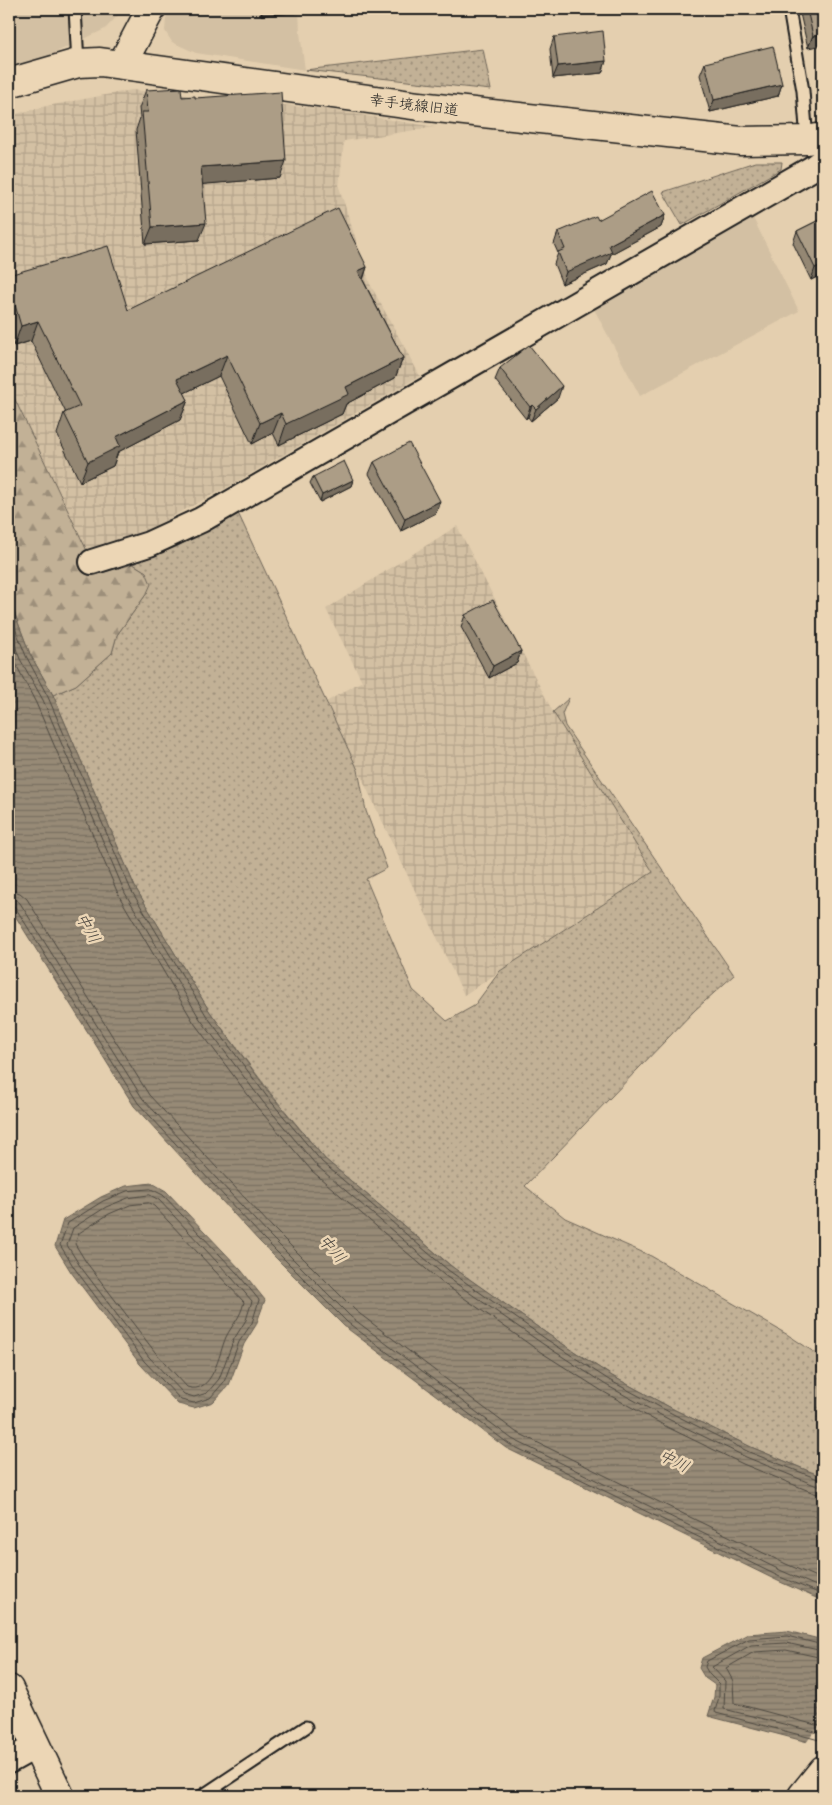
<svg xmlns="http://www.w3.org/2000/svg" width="832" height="1805" font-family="'Comic Neue','Klee One',sans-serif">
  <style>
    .built { fill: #d3c0a3 }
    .industrial { fill: url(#industrial-grid) }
    .grass { fill: url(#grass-dots); stroke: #6f6659 }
    .forest { fill: url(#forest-firs); stroke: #6f6659 }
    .water { fill: url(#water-rules); stroke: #665e52 }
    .pier { fill: #e4cfaf }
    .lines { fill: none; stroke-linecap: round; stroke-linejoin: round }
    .shore { stroke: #4d4840; stroke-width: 1 }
    .lane-casing { stroke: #1c1c1c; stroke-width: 15 }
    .street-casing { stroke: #1c1c1c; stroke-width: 28 }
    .secondary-casing { stroke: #1c1c1c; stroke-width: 31 }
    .lane { stroke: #ecd6b5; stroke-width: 11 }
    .street { stroke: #ecd6b5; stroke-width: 24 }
    .secondary { stroke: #ecd6b5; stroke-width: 28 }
    .wall { fill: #948773; stroke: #1c1c1c }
    .shaded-wall { fill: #786e5e; stroke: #1c1c1c }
    .building { fill: #ac9d86; stroke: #1c1c1c }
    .labels { text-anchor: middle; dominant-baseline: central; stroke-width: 5; stroke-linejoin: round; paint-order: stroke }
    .street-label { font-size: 15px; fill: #1c1c1c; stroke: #ecd6b5 }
    .water-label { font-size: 16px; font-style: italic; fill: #47423c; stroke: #ecd6b5 }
  </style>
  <defs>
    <pattern id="industrial-grid" width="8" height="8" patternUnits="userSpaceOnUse" patternTransform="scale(1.25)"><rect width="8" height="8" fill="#d3c0a3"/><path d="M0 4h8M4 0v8" fill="none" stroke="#b5a48c"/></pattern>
    <pattern id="grass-dots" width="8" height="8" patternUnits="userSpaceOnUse" patternTransform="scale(1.25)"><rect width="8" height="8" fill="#c2b196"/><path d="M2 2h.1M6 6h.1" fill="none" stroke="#9d8f7a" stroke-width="1.8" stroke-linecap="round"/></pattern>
    <pattern id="forest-firs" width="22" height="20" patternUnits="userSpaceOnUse" patternTransform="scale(1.25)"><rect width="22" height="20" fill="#c2b196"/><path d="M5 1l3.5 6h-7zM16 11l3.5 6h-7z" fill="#9d8f7a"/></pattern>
    <pattern id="water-rules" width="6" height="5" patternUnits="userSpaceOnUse" patternTransform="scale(1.25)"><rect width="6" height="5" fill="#978a76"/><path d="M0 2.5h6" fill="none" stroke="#7a7060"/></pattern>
  </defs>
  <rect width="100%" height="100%" fill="#e4cfaf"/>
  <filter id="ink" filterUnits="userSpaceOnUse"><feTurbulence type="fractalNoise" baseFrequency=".02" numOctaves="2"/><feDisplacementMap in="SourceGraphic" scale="10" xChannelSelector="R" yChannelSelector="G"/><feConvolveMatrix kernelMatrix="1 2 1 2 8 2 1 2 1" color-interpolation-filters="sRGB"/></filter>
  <g filter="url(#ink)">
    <g class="built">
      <path d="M9 9H124L105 29 44 58 9 69Z"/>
      <path d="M171 9H299L300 33 305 70 196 53 172 42 165 31 166 18Z"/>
      <path d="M753 218 799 311 640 396 594 309Z"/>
    </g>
    <g class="industrial">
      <path d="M132 90 324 109 435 127 344 141 339 187 370 284 420 376 226 488 145 531 87 552 9 387V116L42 107Z"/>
      <path d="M457 526 553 712 653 872 464 995 326 702 362 681 326 609Z"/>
    </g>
    <g class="grass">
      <path d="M483 49 491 90 305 70Z"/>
      <path d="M755 162H782L781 169 682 225 663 192Z"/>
      <path d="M238 513 358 770 366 811 387 868 366 879 413 990 447 1021 474 1006 500 971 653 872 553 712 569 698 562 714 565 726 734 975 695 1010 525 1186 565 1218 651 1256 788 1335 823 1358V1477L751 1447 675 1410 612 1376 549 1335 456 1270 325 1159 272 1095 210 1012 135 887 53 695 76 685 112 653 117 635 147 593 146 572 133 564 176 547Z"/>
    </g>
    <path class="forest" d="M9 387 98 574 133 564 146 572 151 584 147 593 117 635 112 653 76 685 53 695 30 654 9 599Z"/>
    <g class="water">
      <path d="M9 599 30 654 53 695 135 887 210 1012 271 1095 325 1159 451 1266 549 1335 612 1376 675 1410 751 1447 823 1477V1601L778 1581 506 1448 344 1326 259 1241 134 1106 9 906Z"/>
      <path d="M152 1183 166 1191 241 1270 265 1300 256 1325 244 1344 229 1385 213 1402 194 1408 178 1404 140 1364 71 1272 55 1246 63 1220 101 1197 126 1186Z"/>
      <path d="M787 1631 823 1640V1746L708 1716 714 1697 715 1685 705 1678 699 1668 702 1658 748 1634Z"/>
    </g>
    <path class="pier" d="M823 1721V1749L805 1744Z"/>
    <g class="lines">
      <g class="shore">
        <path d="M9 613 26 656 48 697 131 890 206 1015 268 1098 322 1162 448 1270 546 1339 609 1380 673 1414 749 1452 823 1481"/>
        <path d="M9 630 20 659 43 700 125 893 200 1019 263 1102 317 1166 444 1275 543 1344 606 1385 670 1420 746 1457 817 1486 823 1487"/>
        <path d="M9 651 36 703 119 896 194 1023 257 1107 312 1171 440 1281 539 1351 602 1391 667 1427 743 1464 814 1493 823 1495"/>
        <path d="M9 890 20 893 27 899 149 1095 273 1228 356 1311 516 1432 786 1564 823 1580"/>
        <path d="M9 898 15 899 20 903 143 1099 267 1233 351 1317 512 1439 782 1571 823 1589"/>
        <path d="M9 904 15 907 138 1103 263 1238 347 1322 509 1444 780 1577 823 1595"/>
        <path d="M151 1189 163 1195 237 1273 259 1300 252 1323 239 1342 224 1382 210 1398 194 1403 181 1400 144 1361 75 1269 60 1245 68 1223 103 1201 127 1191Z"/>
        <path d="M150 1195 159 1200 232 1278 252 1301 246 1320 234 1339 219 1379 207 1393 194 1397 184 1394 149 1357 80 1266 67 1245 73 1228 106 1207 128 1198Z"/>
        <path d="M149 1203 154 1206 244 1302C240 1319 233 1323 226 1337 219 1353 213 1396 187 1387L155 1352 86 1262 75 1244 79 1233 109 1214 130 1205Z"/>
        <path d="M823 1645 787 1636 749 1639 707 1661 705 1667 709 1674 719 1684V1697L715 1711 716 1713 823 1741"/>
        <path d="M823 1651 786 1643 751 1645 712 1667 725 1681 724 1709 823 1734"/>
        <path d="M823 1658 786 1650 754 1652 726 1668 733 1681 734 1703 823 1727"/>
      </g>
      <defs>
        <g id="lane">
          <path d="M75 9 78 63"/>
          <path d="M789 9 803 91 807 140"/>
          <path d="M202 1796 306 1727"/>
        </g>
        <g id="street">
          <path d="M92 562 149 544 201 520 811 169 823 160"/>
          <path d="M9 1761 36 1746"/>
        </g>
        <g id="secondary">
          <path d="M122 64 151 9"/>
          <path d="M9 83 78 63 100 62 419 106 741 141 807 140 823 137"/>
          <path d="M9 1689 60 1796"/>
          <path d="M802 1796 823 1770"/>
        </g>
      </defs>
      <use href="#lane" class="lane-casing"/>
      <use href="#street" class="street-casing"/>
      <use href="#secondary" class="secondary-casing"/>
      <use href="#lane" class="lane"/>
      <use href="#street" class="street"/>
      <use href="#secondary" class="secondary"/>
    </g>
    <g class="wall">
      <path d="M261 9H298L296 13 261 15Z"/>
      <path d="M799 9H823L808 48Z"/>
      <path d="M554 37 606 61 602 73 553 78 550 49Z"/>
      <path d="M705 63 782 84 778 96 710 112 700 75Z"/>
      <path d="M146 90 182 97 195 98 280 178 202 184 199 240 145 244 136 130 140 118 139 108Z"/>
      <path d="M665 215 661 227 611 254 607 264 562 284 554 264 558 253 554 244 558 232 598 220Z"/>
      <path d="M823 218V274L811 280 793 243 797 231Z"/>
      <path d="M367 267 363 280 403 358 395 378 346 404 342 414 279 445 273 433 252 444 219 376 184 393 188 400 180 420 118 452 113 466 80 482 57 434 64 413H66L31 341 14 346 9 330V284L128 310Z"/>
      <path d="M500 368 558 398 531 421 528 417 526 419 495 380Z"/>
      <path d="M374 462 436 513 401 531 369 474Z"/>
      <path d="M313 477 353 480 351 486 320 502 310 483Z"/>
      <path d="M465 615 521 651 517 663 489 678 461 627Z"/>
    </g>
    <g class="shaded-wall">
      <path d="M264 9H298L296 13 261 15Z"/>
      <path d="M823 34V45L808 48 813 36Z"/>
      <path d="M606 61 602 73 553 78 558 66Z"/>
      <path d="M782 84 778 96 710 112 714 100Z"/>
      <path d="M286 161 280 178 195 185 201 167Z"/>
      <path d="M665 215 661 227 611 254 607 264 562 284 566 272 609 245Z"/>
      <path d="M206 223 199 240 145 244 152 227Z"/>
      <path d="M823 264V274L811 280 815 268Z"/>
      <path d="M367 267 360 287 358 271Z"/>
      <path d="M38 321 31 341 14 346 21 326Z"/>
      <path d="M227 355 219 376 170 400 177 379Z"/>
      <path d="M403 358 395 378 346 404 342 414 279 445 286 424 346 387Z"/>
      <path d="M562 386 558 398 531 421 536 409Z"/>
      <path d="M188 400 180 420 118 452 113 466 80 482 88 462 116 437Z"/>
      <path d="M532 405 528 417 526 419 530 407Z"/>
      <path d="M281 413 273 433 252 444 260 423Z"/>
      <path d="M353 480 351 486 320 502 322 495Z"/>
      <path d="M440 501 436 513 401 531 405 519Z"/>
      <path d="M521 651 517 663 489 678 493 666Z"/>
    </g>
    <g class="building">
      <path d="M807 9H823V34L813 36Z"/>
      <path d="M603 31 606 61 558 66 554 37Z"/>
      <path d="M773 46 782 84 714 100 705 63Z"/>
      <path d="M181 88 182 97 195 96V98L281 92 286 161 201 167 206 223 152 227 142 112H148L146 90Z"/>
      <path d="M652 191 665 215 609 245 612 252 566 272 558 252 565 249 558 232 596 216 598 220Z"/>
      <path d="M338 208 367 267 358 271 403 358 346 387 349 394 286 424 281 413 260 423 227 355 177 379 188 400 116 437 120 446 88 462 64 413 80 406 38 321 21 326 9 284V275L108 246 128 310Z"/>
      <path d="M823 218V264L815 268 797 231Z"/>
      <path d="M529 345 562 386 536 409 532 405 530 407 500 368Z"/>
      <path d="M409 443 440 501 405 519 374 462Z"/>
      <path d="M344 461 353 480 322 495 313 477Z"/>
      <path d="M493 600 521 651 493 666 465 615Z"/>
    </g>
  </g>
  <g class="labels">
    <g class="street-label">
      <text transform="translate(414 105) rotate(7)">幸手境線旧道</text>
    </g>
    <g class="water-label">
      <text transform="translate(88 928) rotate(61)">中川</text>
      <text transform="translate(332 1249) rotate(49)">中川</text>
      <text transform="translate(674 1461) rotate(27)">中川</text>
    </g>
  </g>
  <rect width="832" height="1805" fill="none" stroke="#ecd6b5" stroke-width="30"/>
  <rect x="15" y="15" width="802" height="1775" fill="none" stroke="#1c1c1c" stroke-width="2" filter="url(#ink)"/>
</svg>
